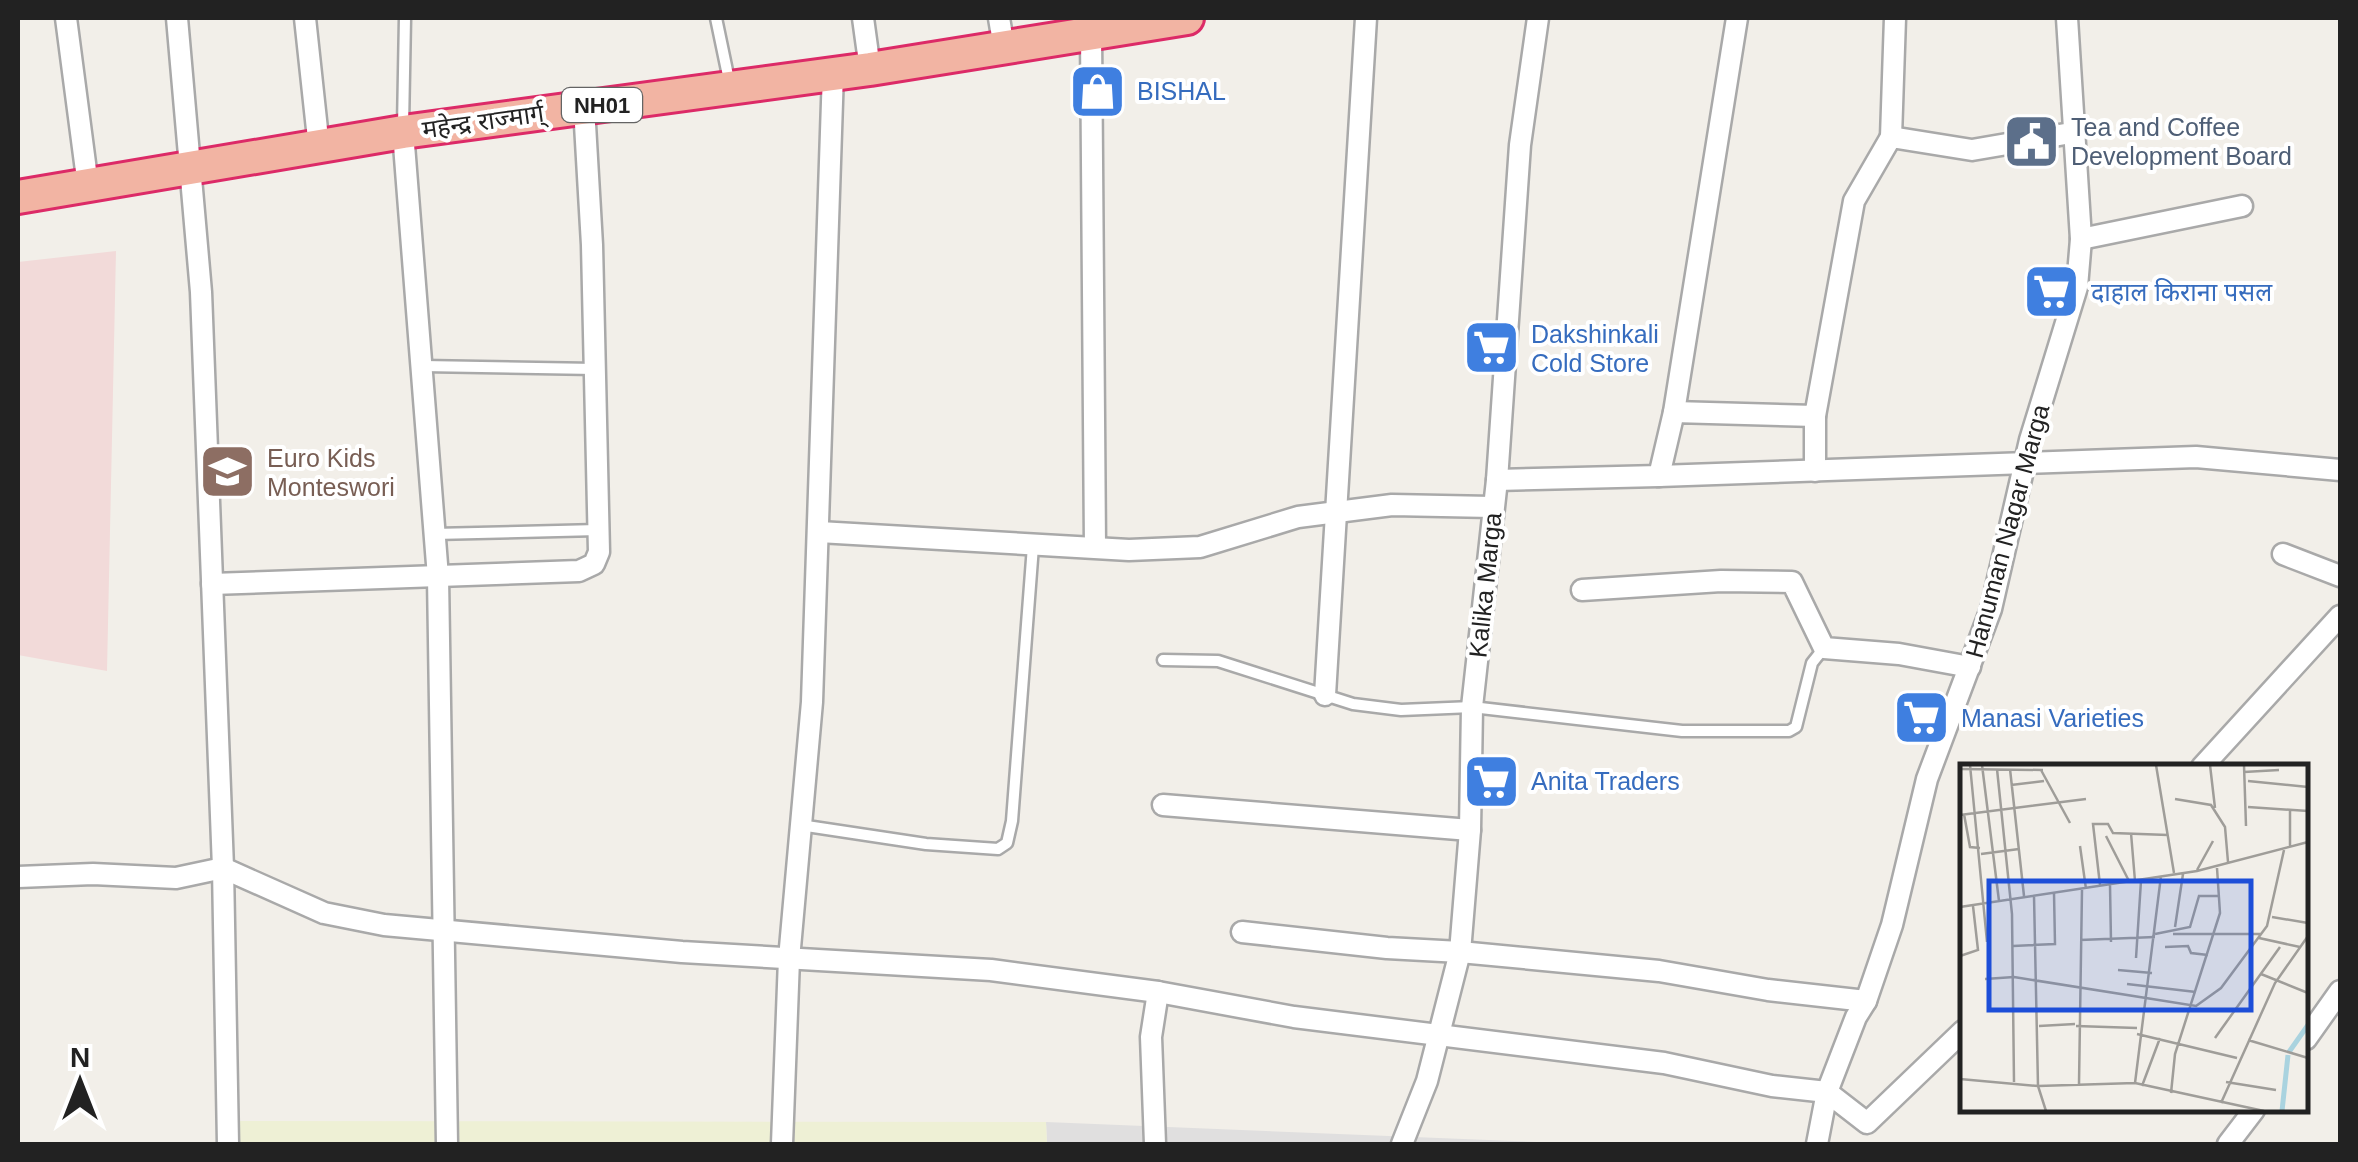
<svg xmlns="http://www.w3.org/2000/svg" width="2358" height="1162" font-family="Arial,'Noto Sans Devanagari',sans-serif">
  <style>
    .residential { fill: #e0dfdf }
    .commercial { fill: #f2dad9 }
    .farmland { fill: #eef0d5 }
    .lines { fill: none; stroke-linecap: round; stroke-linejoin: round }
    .service-casing { stroke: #a9a9a9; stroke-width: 15 }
    .minor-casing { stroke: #a9a9a9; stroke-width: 25 }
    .trunk-casing { stroke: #dc2a67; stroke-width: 38 }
    .service { stroke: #fff; stroke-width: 10 }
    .minor { stroke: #fff; stroke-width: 20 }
    .trunk { stroke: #f2b4a3; stroke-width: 32 }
    .labels { text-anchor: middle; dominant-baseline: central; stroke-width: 8; stroke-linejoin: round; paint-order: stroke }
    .shield { fill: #fff; stroke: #646464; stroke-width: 2.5 }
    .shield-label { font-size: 22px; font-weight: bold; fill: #222 }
    .shop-label { font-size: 25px; fill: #366cbe; stroke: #fff; text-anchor: start }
    .street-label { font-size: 25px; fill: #222; stroke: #fff }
    .service-label { font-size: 25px; fill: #4e5e75; stroke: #fff; text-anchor: start }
    .education-label { font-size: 25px; fill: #785e54; stroke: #fff; text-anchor: start }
    .inset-river { fill: none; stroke: #aad3df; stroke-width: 5 }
    .inset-road { fill: none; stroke: #9f9d99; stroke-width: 2.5 }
    .view { fill: #1d4ed8; fill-opacity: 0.15; stroke: #1d4ed8; stroke-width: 5 }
    .inset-edge { fill: none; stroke: #222; stroke-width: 5 }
  </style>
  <rect width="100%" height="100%" fill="#f2efe9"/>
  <path class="residential" d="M1046 1122 1585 1144H1047Z"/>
  <path class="commercial" d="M116 251 107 671 18 655V262Z"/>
  <path class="farmland" d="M228 1121 1046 1122 1047 1144H228Z"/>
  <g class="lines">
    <defs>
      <g id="service">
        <path d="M716 18 730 85"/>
        <path d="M403 126 405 18"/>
        <path d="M423 366 595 369"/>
        <path d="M434 534 598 530"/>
        <path d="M1163 660 1218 661 1353 704 1401 710 1472 707 1682 731H1789L1796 727 1812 663 1824 648"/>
        <path d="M800 825 926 844 998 849 1007 843 1012 821 1033 546"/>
      </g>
      <g id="minor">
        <path d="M66 18 88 186"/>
        <path d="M177 18 201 292 223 868 228 1144"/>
        <path d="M305 18 319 148"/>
        <path d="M863 18 870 69"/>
        <path d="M999 18 1004 48"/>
        <path d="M1091 33 1095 547"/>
        <path d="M403 132 438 577 447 1144"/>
        <path d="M1891 137 1895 18"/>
        <path d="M2081 239 2242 206"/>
        <path d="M1674 412 1737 18"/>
        <path d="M1815 416V471"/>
        <path d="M1659 476 2196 457 2340 470"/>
        <path d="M1497 480 1659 476 1674 412 1815 416 1854 201 1891 137 1972 150 2077 132"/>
        <path d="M819 532 1129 550 1200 547 1298 517 1337 512 1392 505 1492 507"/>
        <path d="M2283 554 2340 576"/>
        <path d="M212 584 579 571 594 564 599 552 592 245 584 107"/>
        <path d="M1582 590 1721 581 1792 582 1824 648 1899 654 1970 667"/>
        <path d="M1325 695 1366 18"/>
        <path d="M2202 767 2340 616"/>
        <path d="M1163 805 1470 830"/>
        <path d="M18 877 93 874 176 878 223 868 324 913 384 925 682 952 991 970 1158 992 1294 1017 1664 1063 1772 1086 1827 1092 1867 1123 1963 1031"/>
        <path d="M1242 932 1387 948 1460 952 1659 971 1768 990 1866 1001"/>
        <path d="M2306 1039 2340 991"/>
        <path d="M782 1144 789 959 812 702 833 72"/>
        <path d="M1155 1144 1151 1037 1158 992"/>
        <path d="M1402 1144 1427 1081 1460 952 1470 830 1472 707 1497 480 1520 145 1538 18"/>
        <path d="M1817 1144 1827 1092 1856 1017 1866 1001 1892 925 1927 779 1991 609 2030 440 2077 287 2081 239 2067 18"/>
        <path d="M2228 1144 2254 1110"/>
      </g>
      <path id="trunk" d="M18 197 403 132 870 69 1187 18"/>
    </defs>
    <use href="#service" class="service-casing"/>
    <use href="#minor" class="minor-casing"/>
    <use href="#trunk" class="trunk-casing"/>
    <use href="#service" class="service"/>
    <use href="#minor" class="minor"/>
    <use href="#trunk" class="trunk"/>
  </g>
  <defs>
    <symbol id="shop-square" viewBox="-11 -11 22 22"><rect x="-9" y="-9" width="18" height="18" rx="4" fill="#3f7fe0" stroke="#fff"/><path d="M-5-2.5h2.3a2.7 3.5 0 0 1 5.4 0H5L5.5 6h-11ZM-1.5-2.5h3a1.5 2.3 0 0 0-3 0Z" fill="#fff"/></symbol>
    <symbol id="civic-square" viewBox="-11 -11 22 22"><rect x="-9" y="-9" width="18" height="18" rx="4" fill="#5c6f8a" stroke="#fff"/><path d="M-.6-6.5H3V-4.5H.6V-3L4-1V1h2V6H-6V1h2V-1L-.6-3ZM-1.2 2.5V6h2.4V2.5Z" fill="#fff"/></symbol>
    <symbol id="supermarket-square" viewBox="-11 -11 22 22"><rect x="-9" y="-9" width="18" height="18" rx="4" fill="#3f7fe0" stroke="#fff"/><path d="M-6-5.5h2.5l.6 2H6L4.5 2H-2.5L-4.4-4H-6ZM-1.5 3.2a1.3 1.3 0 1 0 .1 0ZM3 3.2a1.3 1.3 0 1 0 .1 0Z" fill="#fff"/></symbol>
    <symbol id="school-square" viewBox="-11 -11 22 22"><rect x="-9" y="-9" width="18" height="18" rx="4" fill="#8d6e63" stroke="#fff"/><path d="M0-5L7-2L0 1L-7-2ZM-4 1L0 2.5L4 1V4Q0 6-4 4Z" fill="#fff"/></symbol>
  </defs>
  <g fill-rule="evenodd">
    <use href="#shop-square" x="1066" y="60" width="63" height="63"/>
    <use href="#civic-square" x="2000" y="110" width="63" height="63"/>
    <use href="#supermarket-square" x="2020" y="260" width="63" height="63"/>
    <use href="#supermarket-square" x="1460" y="316" width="63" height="63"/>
    <use href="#school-square" x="196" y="440" width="63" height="63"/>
    <use href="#supermarket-square" x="1890" y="686" width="63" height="63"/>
    <use href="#supermarket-square" x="1460" y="750" width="63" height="63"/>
  </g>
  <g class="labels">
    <rect class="shield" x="562" y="88" width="80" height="34" rx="8"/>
    <g class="shield-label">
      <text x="602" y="105">NH01</text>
    </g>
    <g class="shop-label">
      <text x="1137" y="91">BISHAL</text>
      <text x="2091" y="292">दाहाल किराना पसल</text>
      <text x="1531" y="334">Dakshinkali<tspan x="1531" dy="29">Cold Store</tspan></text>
      <text x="1961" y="718">Manasi Varieties</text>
      <text x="1531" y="781">Anita Traders</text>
    </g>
    <g class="street-label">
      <text transform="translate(483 121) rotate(-8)">महेन्द्र राज्मार्ग्</text>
      <text transform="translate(2007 531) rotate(-75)">Hanuman Nagar Marga</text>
      <text transform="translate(1485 585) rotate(-84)">Kalika Marga</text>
    </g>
    <g class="service-label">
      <text x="2071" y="127">Tea and Coffee<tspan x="2071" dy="29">Development Board</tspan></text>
    </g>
    <g class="education-label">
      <text x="267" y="458">Euro Kids<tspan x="267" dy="29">Monteswori</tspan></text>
    </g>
  </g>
  <g transform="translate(1960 764)">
    <rect width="348" height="348" fill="#f2efe9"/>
    <path class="inset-river" d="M329 288 348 261M322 347 328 291"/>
    <path class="inset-road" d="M10 1 27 178M22 1 39 137M196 1 214 109M250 1 255 44M284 1 286 62M0 5 83 6M37 5 52 150 54 318M50 5 64 132M81 6 110 59M284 8 319 6M288 17 348 23M51 21 84 17M215 35 251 41 265 63 268 98M288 43 348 47M330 47V82M4 50 10 83 20 84M0 51 126 35M171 69 175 117M146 72 169 117M120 82 126 125M21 90 59 85M237 106 253 77M201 112 175 319 304 347M140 121 133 60H148L153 69 208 71M150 121 151 178M74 132 78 322 86 347M0 143 237 107 348 78M312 153 348 159M215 163 223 110M195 170 230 163 239 132H259M213 170H301M299 174 340 183M120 176 195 173M53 182 95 180 94 129M205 183 228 182 231 189 248 191M0 192 18 186 13 142M176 194 181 117M158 206 192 209M301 210 348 229M25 215 54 213 236 242 261 224 307 162 324 86M167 220 236 228M79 262 115 260M116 262 177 264M177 270 277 294M255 274 320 183M288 276 348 294M0 315 78 322 175 319M266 318 316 326M119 320 122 126M182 322 200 274M211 329 215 290 260 149 257 104M261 339 315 219 348 172"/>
    <path class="view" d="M29 117H291V246H29Z"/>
    <rect width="348" height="348" class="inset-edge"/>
  </g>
  <rect width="2358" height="1162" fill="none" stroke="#222222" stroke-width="40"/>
  <g transform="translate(80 1082)" stroke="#ffffff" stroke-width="8" paint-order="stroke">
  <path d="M0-8L18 38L0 25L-18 38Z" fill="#222222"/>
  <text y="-15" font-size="28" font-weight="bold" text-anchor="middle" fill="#222222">N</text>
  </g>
</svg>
